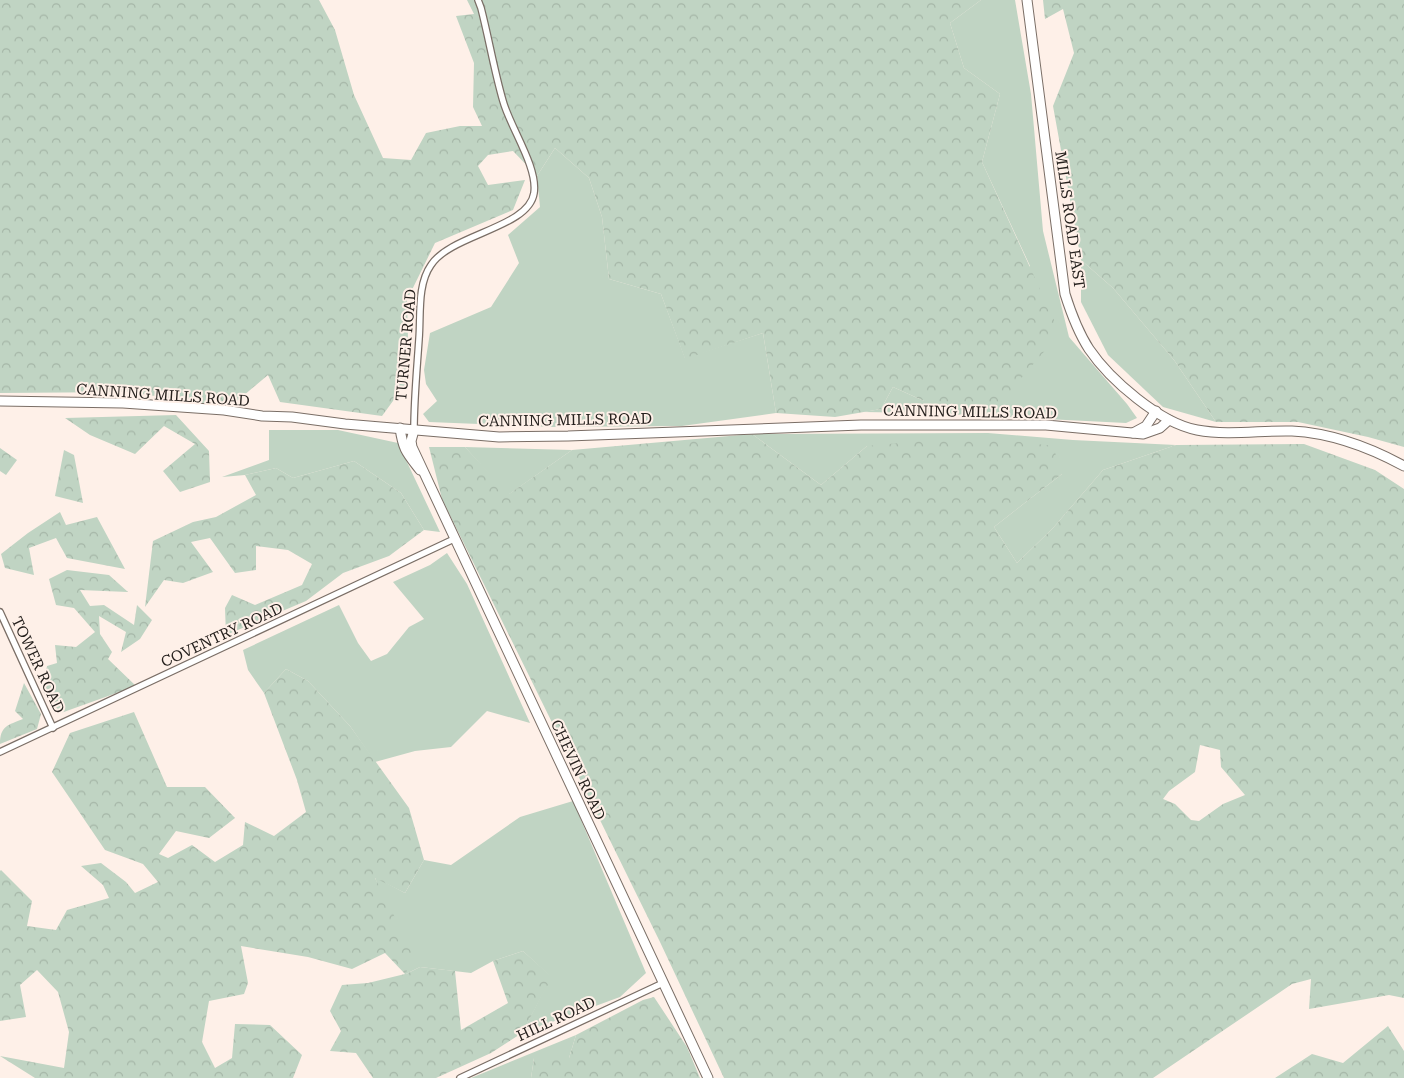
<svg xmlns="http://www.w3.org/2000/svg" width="1404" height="1078" font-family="'Roboto Serif',serif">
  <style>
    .grass { fill: #c0d4c3 }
    .forest { fill: url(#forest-crowns); fill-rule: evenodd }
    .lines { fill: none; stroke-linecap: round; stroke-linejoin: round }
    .street-casing { stroke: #7a6e66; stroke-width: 8 }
    .secondary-casing { stroke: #7a6e66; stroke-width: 11 }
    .street { stroke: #fff; stroke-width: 5.5 }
    .secondary { stroke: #fff; stroke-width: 9 }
    .labels { text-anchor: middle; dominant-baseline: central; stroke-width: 4; stroke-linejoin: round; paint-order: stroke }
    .street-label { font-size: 15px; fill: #25201d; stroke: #fef0e8 }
  </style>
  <defs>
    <pattern id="forest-crowns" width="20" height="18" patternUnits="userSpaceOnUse" patternTransform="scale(1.25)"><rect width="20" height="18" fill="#c0d4c3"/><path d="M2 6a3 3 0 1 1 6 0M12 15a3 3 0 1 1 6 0" fill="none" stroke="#a5b6a7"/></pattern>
  </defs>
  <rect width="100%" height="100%" fill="#fef0e8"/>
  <g class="grass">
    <path d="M981 0H1015L1031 94 1043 231 1069 337 1127 404 1137 418 1126 423 926 413 863 412 881 409 893 387 924 401 1030 266 982 162 1000 94 964 68 950 23Z"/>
    <path d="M555 148 589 178 602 217 609 279 661 294 685 358 763 333 776 413 682 426 552 427 429 422 423 414 437 401 426 384 424 370 430 333 491 307 519 263 508 235 540 207 537 176Z"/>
    <path d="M1081 260 1113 288 1174 360 1216 422 1163 407 1108 355 1081 302Z"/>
    <path d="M269 430H338L398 443 440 532 424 530 401 493 354 461 293 478 276 468 245 475 222 477 269 460Z"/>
    <path d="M988 433 1073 440 1176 445 1103 470 1053 528 1017 563 994 527 1062 474 867 446 821 485 752 434Z"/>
    <path d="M465 447 572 450 508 495Z"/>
    <path d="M447 553 467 584 530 723 487 711 451 747 415 751 375 762 350 726 308 681 286 669 264 693 248 670 243 650 339 605 358 643 371 661 387 654 409 627 424 619 393 582 430 565Z"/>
    <path d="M573 801 646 973 620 997 522 1033 551 977 523 951 493 961 471 973 420 967 406 974 375 877 405 893 424 860 451 865 520 817Z"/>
    <path d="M576 1035 569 1058H534L531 1078H471Z"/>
  </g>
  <g class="forest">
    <path d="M0 0H319L335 30 354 95 383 158 411 160 426 133 460 126H482L473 107 474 63 456 16 474 14 467 0H981L950 23 964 68 1000 94 982 162 1060 333 999 404 924 401 893 387 881 409 835 417 776 413 763 333 685 359 661 294 609 279 602 217 589 178 555 148 537 176 513 151 488 155 478 166 488 185 525 180 513 210 435 243 407 300 409 379 382 416 280 402 268 375 230 407 128 392 0 393Z"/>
    <path d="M1043 0H1404V447L1368 437 1298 422H1216L1174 360 1113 288 1081 260 1053 106 1074 53 1063 9 1045 19Z"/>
    <path d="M176 415 209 451 210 482 180 492 163 471 195 444 164 426 135 454 90 435 65 418Z"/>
    <path d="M752 434 821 485 867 446 976 436 1053 446 1062 474 994 527 1017 563 1053 528 1103 470 1176 445 1304 444 1375 470 1404 489V998L1389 995 1309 1009 1311 979 1292 984 1153 1078H724L660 942 442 499 429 447H465L509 494 572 450ZM1200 745 1220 750 1221 767 1245 795 1223 804 1199 821 1191 820 1175 804 1163 799 1169 791 1195 772Z"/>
    <path d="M0 448 17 460 6 475 0 471Z"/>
    <path d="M64 450 74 455 83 503 55 496Z"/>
    <path d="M354 461 401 493 424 530 389 556 343 573 306 601 226 635 225 608 232 595 255 605 302 585 312 564 288 550 256 546V570L235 573 210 538 191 542 213 572 183 583 164 580 145 607 153 541 193 522 216 517 256 495 245 475 276 468 293 478Z"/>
    <path d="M60 512 66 525 97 517 125 569 67 558 56 538 29 548 34 575 5 568 1 554 28 533Z"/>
    <path d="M67 570 109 575 128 592 80 590 90 606 104 605 134 625 137 605 152 620 140 639 121 652 126 632 99 616 100 634 112 652 108 659 136 686 61 713 43 692 47 666 57 663 55 645 76 647 95 632 74 608 56 605 49 579Z"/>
    <path d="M286 669 308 681 350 726 409 808 424 860 405 893 375 878 412 951 406 974 420 967 455 971 461 1030 508 1003 493 961 523 951 552 977 522 1033 491 1053 436 1078H373L356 1053 330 1051 341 1031 330 1011 342 985 368 983 405 974 385 953 352 969 308 957 241 946 248 983 244 994 209 1001 202 1042 215 1068 232 1058 235 1024 270 1025 302 1055 293 1078H35L0 1056 64 1068 69 1032 58 992 37 970 20 985 26 1017 0 1021V871L1 870 32 901 27 926 56 930 67 910 109 898 103 885 81 866 101 863 126 882 135 893 158 882 143 864 105 850 52 772 70 733 134 712 167 787H205L235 818 209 838 176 831 159 854 168 858 192 845 215 862 243 845 245 822 274 836 306 812 297 780 264 693Z"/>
    <path d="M24 683 41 714 37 729 0 744C0 726 8 725 23 719L15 711Z"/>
    <path d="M654 997 687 1047 700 1078H531L534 1058H569L576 1035 643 1000Z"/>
    <path d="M1388 1026 1404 1051V1078H1275L1312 1054 1343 1063Z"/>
  </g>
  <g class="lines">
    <defs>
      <g id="street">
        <path d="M414 430C414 399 417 369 419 339 421 315 417 285 431 265 451 234 529 228 534 193 538 167 510 127 503 101 494 70 489 39 481 8L478 0"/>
        <path d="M0 612 53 728"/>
        <path d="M0 752 454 539"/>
        <path d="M460 1078 663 983"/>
      </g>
      <g id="secondary">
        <path d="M1027 0 1065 294C1071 313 1078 332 1089 349 1110 380 1160 423 1197 430 1229 436 1261 430 1292 431 1332 433 1369 447 1404 466"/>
        <path d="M0 401 123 403 224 410 262 416 292 417 345 424 499 437 568 436 861 425H1046L1143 434 1160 428 1169 420"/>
        <path d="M400 428C403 450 407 453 420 470"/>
        <path d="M414 430 411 441 412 447 708 1078"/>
        <path d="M1133 433 1146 426 1156 411"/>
      </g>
    </defs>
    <use href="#street" class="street-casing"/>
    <use href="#secondary" class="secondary-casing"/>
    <use href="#street" class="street"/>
    <use href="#secondary" class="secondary"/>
  </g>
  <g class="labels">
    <g class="street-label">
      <text transform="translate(1070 220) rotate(82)">MILLS ROAD EAST</text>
      <text transform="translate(406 345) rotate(-85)">TURNER ROAD</text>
      <text transform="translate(163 395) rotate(4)">CANNING MILLS ROAD</text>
      <text transform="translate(970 412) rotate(1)">CANNING MILLS ROAD</text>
      <text transform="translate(565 420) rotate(-1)">CANNING MILLS ROAD</text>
      <text transform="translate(222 635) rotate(-25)">COVENTRY ROAD</text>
      <text transform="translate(38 665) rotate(65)">TOWER ROAD</text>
      <text transform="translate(578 770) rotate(65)">CHEVIN ROAD</text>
      <text transform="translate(556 1019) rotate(-25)">HILL ROAD</text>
    </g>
  </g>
</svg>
